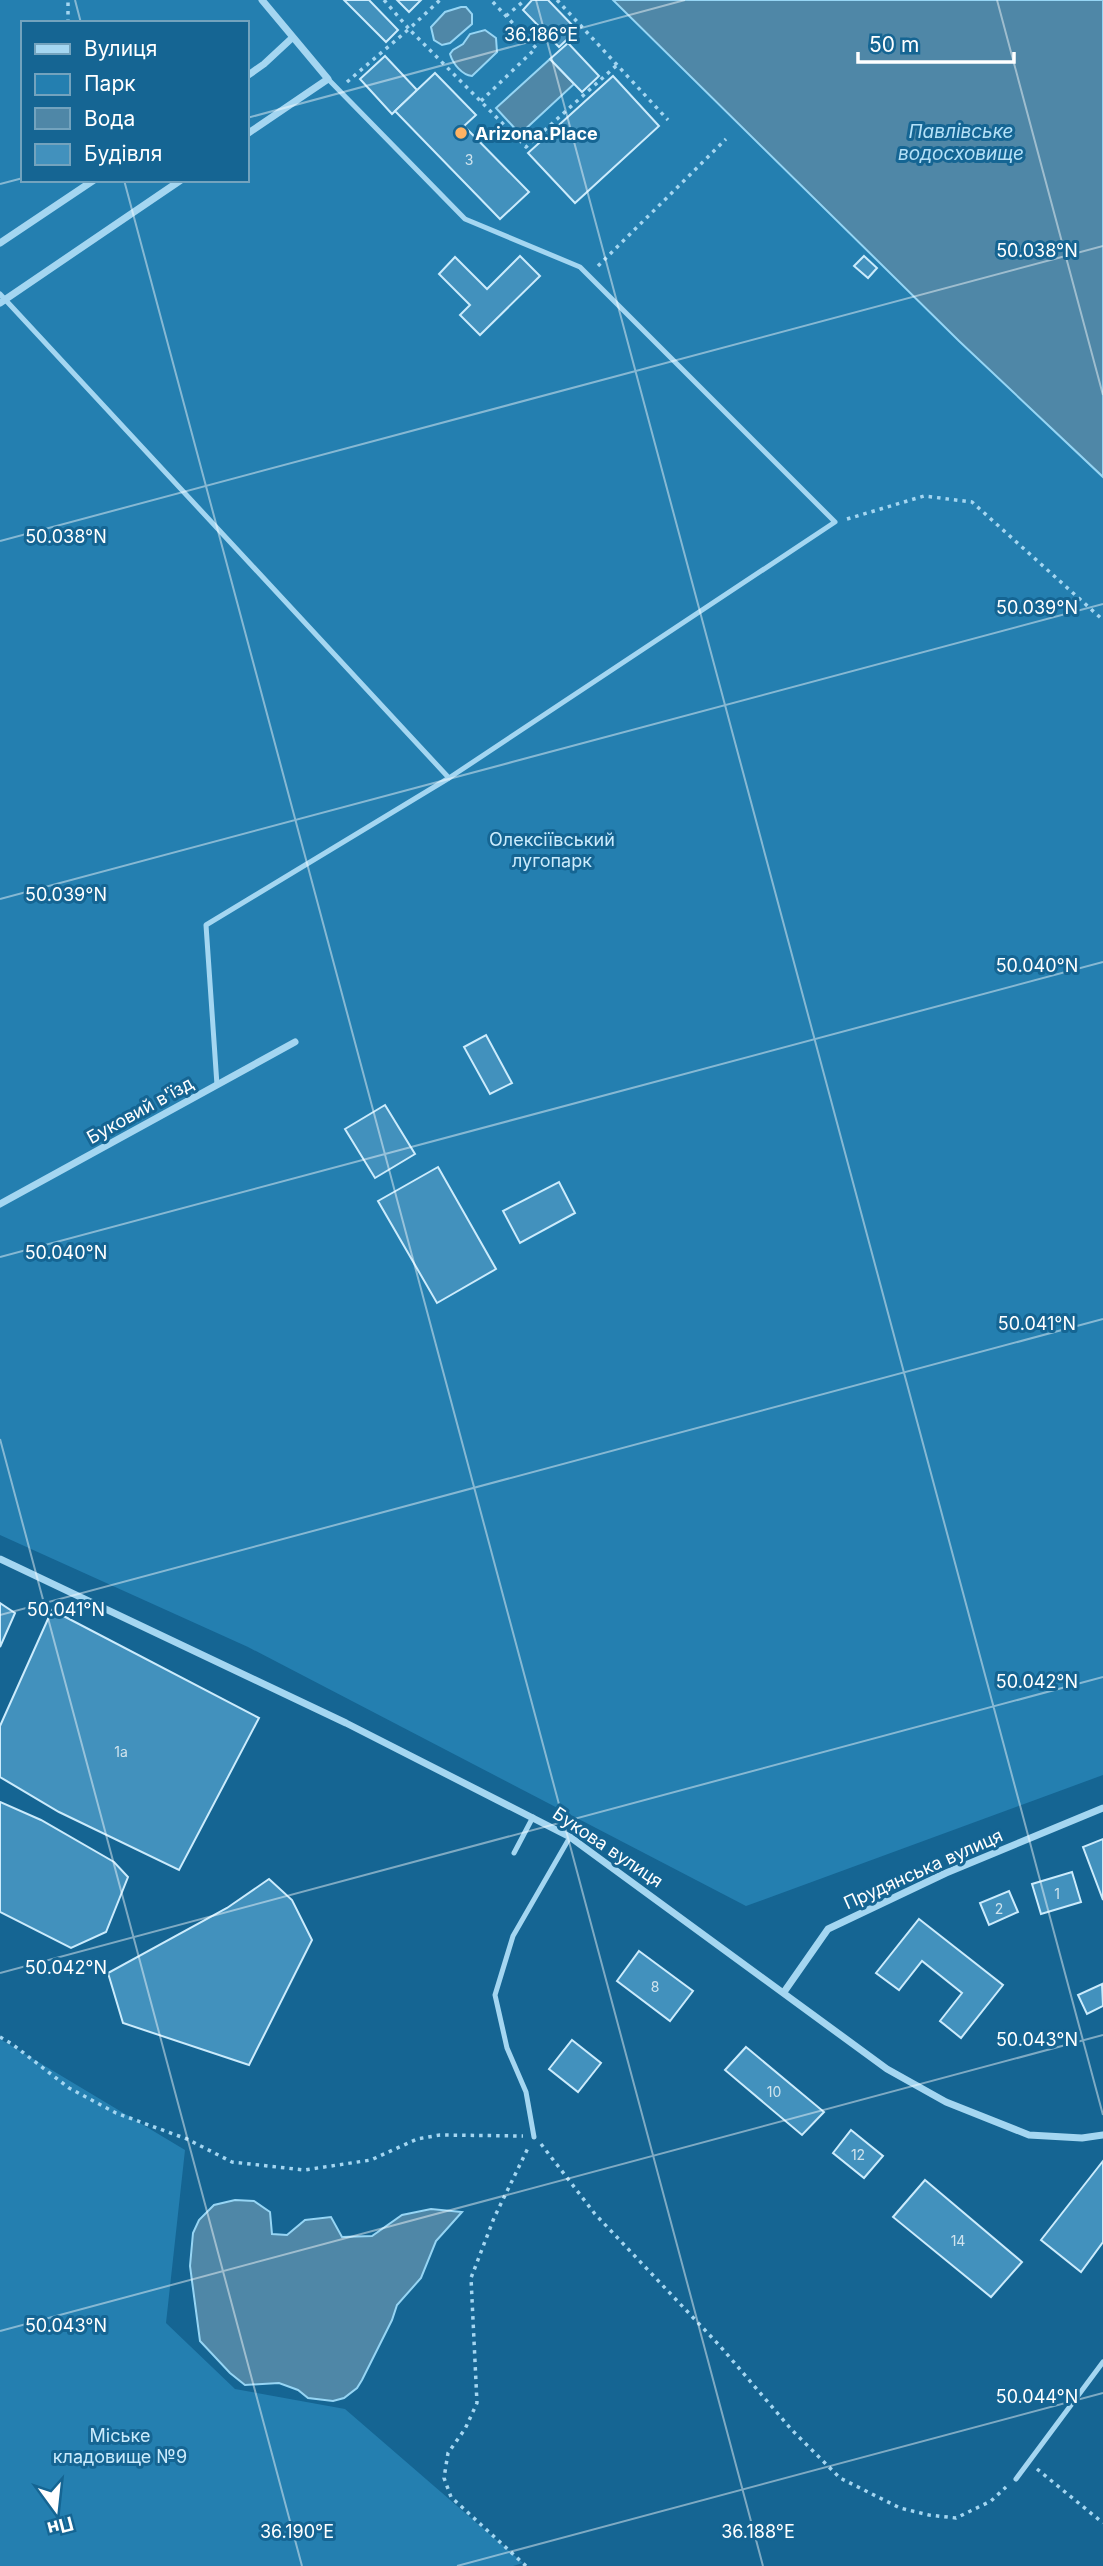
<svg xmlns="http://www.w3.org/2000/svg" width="1103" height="2566" font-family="Inter,sans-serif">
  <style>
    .green { fill: #247fb0; fill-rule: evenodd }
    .water { fill: #4f87a7; stroke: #96d5f4; stroke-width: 2 }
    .building { fill: #4291bd; stroke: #cbebfc; stroke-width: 2 }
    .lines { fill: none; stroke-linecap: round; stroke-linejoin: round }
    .path { stroke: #a4d6f1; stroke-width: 3.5; stroke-dasharray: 3.5 5; stroke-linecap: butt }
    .service { stroke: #a4d6f1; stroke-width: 5 }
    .minor { stroke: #a4d6f1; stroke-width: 7 }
    .ticks { fill: none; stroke: #fff; stroke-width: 2; stroke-opacity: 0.45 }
    .poi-dot { fill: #ffb364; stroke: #156593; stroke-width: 2.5 }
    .labels { text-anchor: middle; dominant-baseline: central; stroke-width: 6; stroke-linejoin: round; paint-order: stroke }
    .number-label { font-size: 14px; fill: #d0e4ee }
    .poi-label { font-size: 18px; font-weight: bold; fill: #fff; stroke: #156593; text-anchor: start }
    .park-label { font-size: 18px; fill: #cbebfc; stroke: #156593 }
    .street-label { font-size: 18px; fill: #fff; stroke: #156593 }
    .water-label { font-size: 19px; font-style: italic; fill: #b4e1f8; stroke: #156593 }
    .ticks-label { font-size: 18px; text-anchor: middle; fill: #fff; stroke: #156593; stroke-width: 6; stroke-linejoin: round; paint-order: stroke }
  </style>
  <rect width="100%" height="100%" fill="#156593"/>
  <g class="green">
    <path d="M0 0H1103V1775L746 1906 248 1647 0 1535ZM23 23H247V180H23Z"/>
    <path d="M0 2039 185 2150 166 2323 235 2389 345 2409 523 2563 513 2566H0Z"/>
  </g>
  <g class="water">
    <path d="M613 0H1103V477L959 341Z"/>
    <path d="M461 7H466L472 14V24L450 43 442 45 434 40 431 27 445 12Z"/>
    <path d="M485 30 496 38 497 52 472 76C462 75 453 64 450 54L453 50 463 44 470 34Z"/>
    <path d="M550 59 574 84 520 134 496 108Z"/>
    <path d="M235 2200 254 2201 270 2212 272 2234 287 2235 305 2220 331 2217 342 2237 372 2236 402 2215 431 2209 462 2212 436 2241 421 2278 397 2305 392 2320 362 2380 357 2388 344 2398 333 2401 308 2398 298 2390 279 2383 245 2385 230 2373 200 2341 190 2266 193 2233 199 2220 214 2205Z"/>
  </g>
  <g class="building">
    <path d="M344 0H369L398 30 386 42Z"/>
    <path d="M397 0H421L409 12Z"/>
    <path d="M532 0H548L577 30 559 47 523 10Z"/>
    <path d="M568 43 599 76 582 92 550 59Z"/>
    <path d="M385 56 417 90 392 114 360 79Z"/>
    <path d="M435 73 476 115 464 126 529 192 500 219 395 111Z"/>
    <path d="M613 76 659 126 575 203 528 153Z"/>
    <path d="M520 256 540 276 480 335 460 315 470 305 439 274 455 257 487 289Z"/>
    <path d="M864 256 877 268 868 278 854 266Z"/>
    <path d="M486 1035 512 1083 490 1094 464 1047Z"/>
    <path d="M385 1105 415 1154 375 1178 345 1129Z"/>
    <path d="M438 1167 496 1269 437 1303 378 1201Z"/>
    <path d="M559 1182 575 1213 520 1243 503 1211Z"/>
    <path d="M0 1603 15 1613 0 1647Z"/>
    <path d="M52 1610 259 1718 179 1870 59 1812 0 1777V1726Z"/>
    <path d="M0 1802 41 1820 114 1862 128 1877 106 1932 71 1948 0 1912Z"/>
    <path d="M1103 1839V1900L1083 1847Z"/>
    <path d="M1072 1872 1081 1902 1041 1914 1032 1884Z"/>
    <path d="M269 1879 292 1900 312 1940 249 2065 123 2023 108 1973 227 1908Z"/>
    <path d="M1009 1891 1018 1912 989 1925 980 1903Z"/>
    <path d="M919 1919 1003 1985 961 2038 940 2021 962 1993 922 1961 899 1990 876 1973Z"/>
    <path d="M639 1951 693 1991 670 2021 617 1981Z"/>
    <path d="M1102 1984 1103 2006 1087 2014 1078 1995Z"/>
    <path d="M572 2040 601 2063 578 2092 549 2069Z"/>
    <path d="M746 2047 824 2112 802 2135 725 2070Z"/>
    <path d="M851 2130 883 2156 864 2178 833 2153Z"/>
    <path d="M1103 2161V2242L1081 2272 1041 2240Z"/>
    <path d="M925 2180 1022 2262 991 2297 893 2217Z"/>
  </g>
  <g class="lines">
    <g class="path">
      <path d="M384 0 409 29 440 0"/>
      <path d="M557 0 668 120"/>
      <path d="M506 16 525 0"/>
      <path d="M68 23V0"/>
      <path d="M347 82 409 29 526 147 617 65"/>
      <path d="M481 101 536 48 491 0"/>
      <path d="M598 266 726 139"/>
      <path d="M847 519 924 496 972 502 1103 620"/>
      <path d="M0 2037 12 2044 69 2088 116 2113 187 2139 232 2162 304 2170 371 2160 417 2139 440 2135 523 2136"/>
      <path d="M541 2144 595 2214 720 2346 791 2429 840 2478 900 2508 929 2515 956 2518 991 2501 1006 2487"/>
      <path d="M1037 2469 1103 2523"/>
      <path d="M526 2566 451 2497 444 2478 448 2453 465 2429 477 2403 471 2278 494 2218 528 2148"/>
    </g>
    <g class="service">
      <path d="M0 294 449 778"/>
      <path d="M217 1085 206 925 449 778 835 522 580 267 465 219 328 79"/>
      <path d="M514 1853 533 1817"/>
      <path d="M534 2137 526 2092 507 2048 495 1995 513 1936 570 1837"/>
      <path d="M1016 2479 1103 2362"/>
    </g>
    <g class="minor">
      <path d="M247 76 264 64 292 38"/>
      <path d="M247 134 328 79 262 0"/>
      <path d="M0 243 94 180"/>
      <path d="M0 303 181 180"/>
      <path d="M0 1204 295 1042"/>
      <path d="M0 1559 346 1723 570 1837 887 2069 946 2102 1029 2135 1082 2138 1103 2135"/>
      <path d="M784 1992 828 1929 946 1873 1103 1808"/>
    </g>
  </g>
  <path class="ticks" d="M75 0 81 23M536 0 1103 2115M997 0 1103 395M247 118 685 0M124 180 763 2566M0 184 23 178M0 541 1103 246M0 899 1103 604M0 1257 1103 962M0 1439 302 2566M0 1615 1103 1319M0 1973 1103 1677M0 2331 1103 2035M457 2566 1103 2393"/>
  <circle class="poi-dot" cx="461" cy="133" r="7"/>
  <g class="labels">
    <g class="number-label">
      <text x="469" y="159">3</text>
      <text x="121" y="1751">1а</text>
      <text x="1057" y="1893">1</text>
      <text x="999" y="1908">2</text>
      <text x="655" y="1986">8</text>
      <text x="774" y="2091">10</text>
      <text x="858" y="2154">12</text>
      <text x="958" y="2240">14</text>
    </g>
    <g class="poi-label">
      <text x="475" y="133">Arizona.Place</text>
    </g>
    <g class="park-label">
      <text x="552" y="839">Олексіївський<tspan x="552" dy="21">лугопарк</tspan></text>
      <text x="120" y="2435">Міське<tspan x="120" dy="21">кладовище №9</tspan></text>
    </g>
    <g class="street-label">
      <text transform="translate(140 1110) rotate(-29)">Буковий в'їзд</text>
      <text transform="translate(608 1847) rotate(34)">Букова вулиця</text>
      <text transform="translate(923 1869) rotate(-24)">Прудянська вулиця</text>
    </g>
    <g class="water-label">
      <text x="961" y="131">Павлівське<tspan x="961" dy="22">водосховище</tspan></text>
    </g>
  </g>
  <g class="ticks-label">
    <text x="541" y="41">36.186°E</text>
    <text x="1037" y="257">50.038°N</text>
    <text x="66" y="543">50.038°N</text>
    <text x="1037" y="614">50.039°N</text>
    <text x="66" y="901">50.039°N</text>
    <text x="1037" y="972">50.040°N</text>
    <text x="66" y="1259">50.040°N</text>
    <text x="1037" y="1330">50.041°N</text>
    <text x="66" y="1616">50.041°N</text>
    <text x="1037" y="1688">50.042°N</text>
    <text x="66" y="1974">50.042°N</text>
    <text x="1037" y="2046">50.043°N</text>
    <text x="66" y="2332">50.043°N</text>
    <text x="1037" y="2403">50.044°N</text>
    <text x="297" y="2538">36.190°E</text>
    <text x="758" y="2538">36.188°E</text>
  </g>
  <rect x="21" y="21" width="228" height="161" fill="#156593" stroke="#73a3be" stroke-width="2"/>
  <rect x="35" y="44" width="35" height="10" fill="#a4d6f1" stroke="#73a3be" stroke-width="2"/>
  <text x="84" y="56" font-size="21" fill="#ffffff">Вулиця</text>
  <rect x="35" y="74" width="35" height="21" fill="#247fb0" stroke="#73a3be" stroke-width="2"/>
  <text x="84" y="91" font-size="21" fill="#ffffff">Парк</text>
  <rect x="35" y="108" width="35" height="21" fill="#4f87a7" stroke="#73a3be" stroke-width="2"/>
  <text x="84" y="126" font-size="21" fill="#ffffff">Вода</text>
  <rect x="35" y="144" width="35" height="21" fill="#4291bd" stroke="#73a3be" stroke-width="2"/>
  <text x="84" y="161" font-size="21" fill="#ffffff">Будівля</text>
  <g transform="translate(56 2510) rotate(165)" stroke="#156593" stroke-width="5" paint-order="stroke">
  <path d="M0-5L12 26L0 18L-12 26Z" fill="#ffffff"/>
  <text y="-10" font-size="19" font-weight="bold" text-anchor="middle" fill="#ffffff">Пн</text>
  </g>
  <path d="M858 52v10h156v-10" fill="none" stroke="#ffffff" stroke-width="3.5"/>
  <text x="869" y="52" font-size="21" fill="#ffffff" stroke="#156593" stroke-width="5" paint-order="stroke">50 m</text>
</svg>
